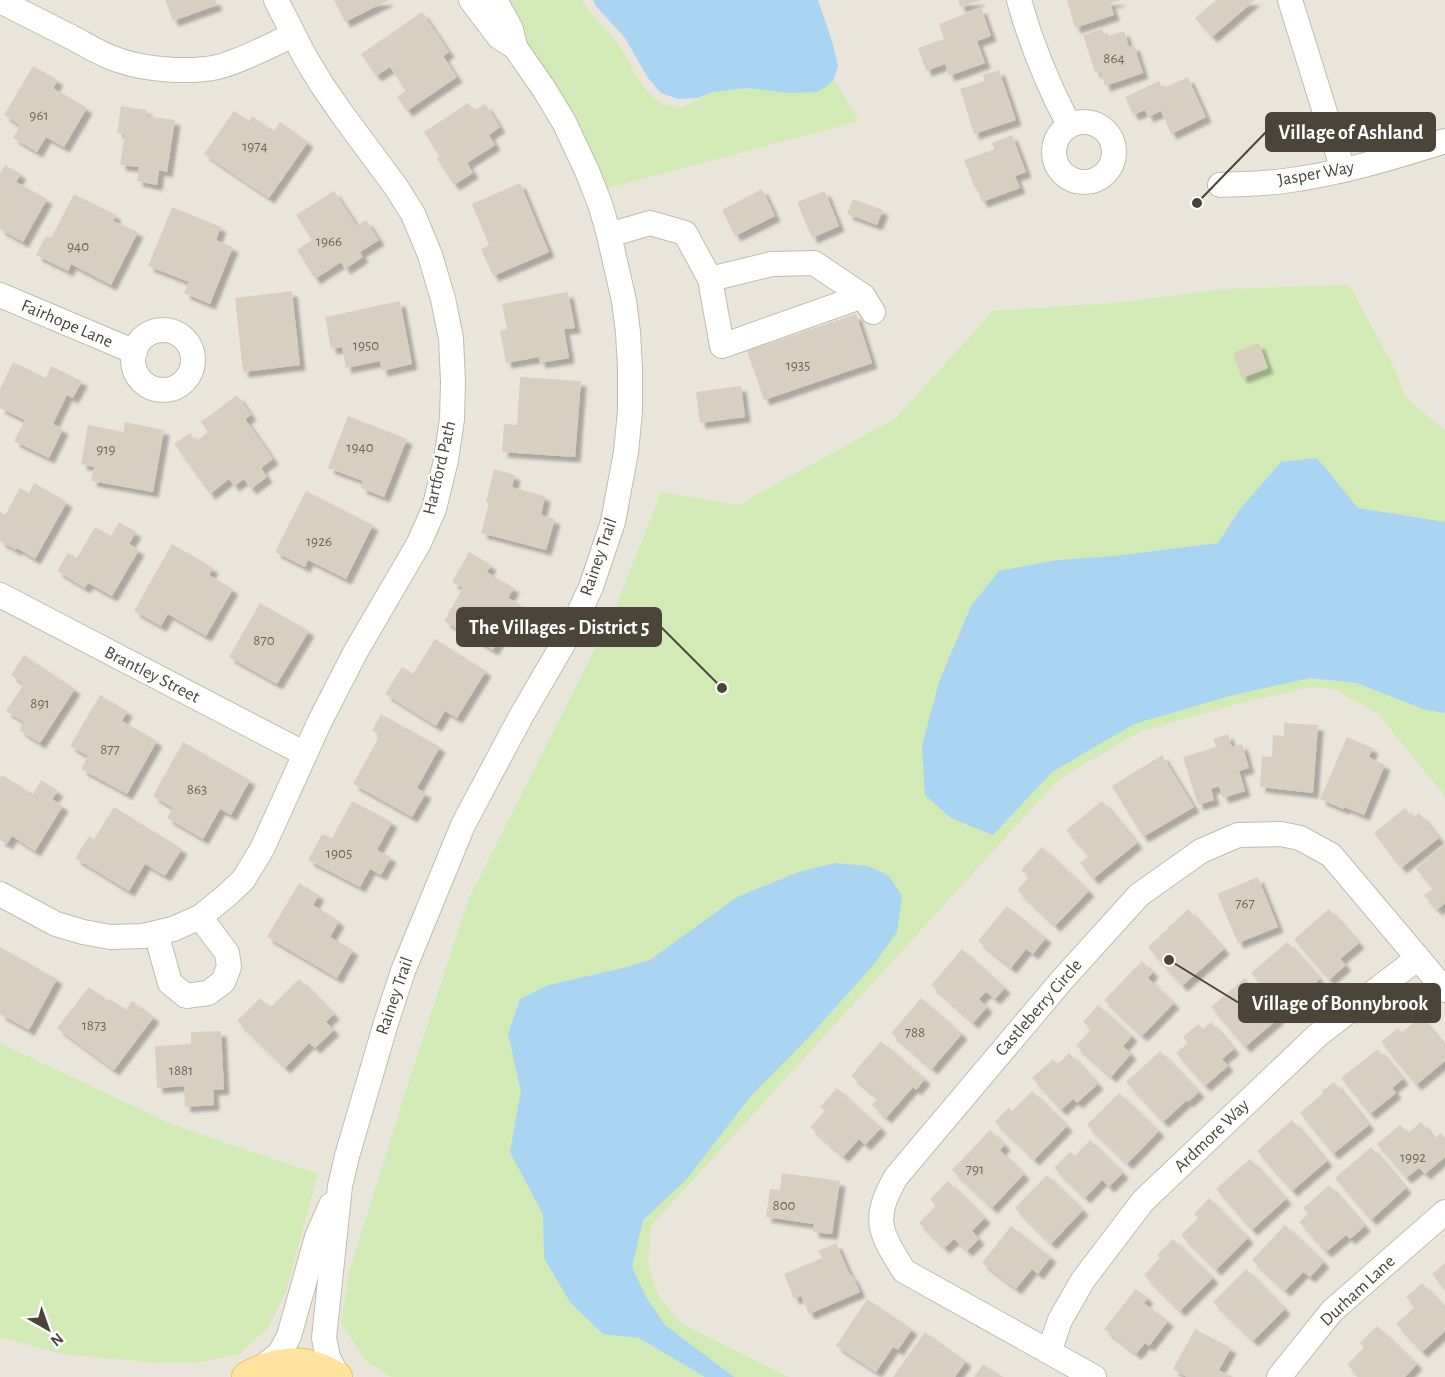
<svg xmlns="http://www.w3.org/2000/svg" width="1445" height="1377" font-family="'Alegreya Sans',sans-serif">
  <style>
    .residential { fill: #eae5da }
    .green { fill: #d2eab5 }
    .water { fill: #a9d4f2 }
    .building { fill: #d8cfc1; filter: url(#shadow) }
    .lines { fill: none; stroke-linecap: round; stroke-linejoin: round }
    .minor-casing { stroke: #c2bbae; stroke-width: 26 }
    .major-casing { stroke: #e6c16a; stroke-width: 32 }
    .minor { stroke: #fff; stroke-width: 24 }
    .major { stroke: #ffe39c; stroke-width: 30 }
    .labels { text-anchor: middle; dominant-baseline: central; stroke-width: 4.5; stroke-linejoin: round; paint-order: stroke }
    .number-label { font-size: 15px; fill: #6e675b }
    .street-label { font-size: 18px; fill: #4b4439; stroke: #fff }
    .leader { fill: none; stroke: #4b4439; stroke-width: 2 }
    .callout-dot { fill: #4b4439; stroke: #fff; stroke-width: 2 }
    .callout { fill: #4b4439; stroke: #4b4439; stroke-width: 2 }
    .callout-label { font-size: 20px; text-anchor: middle; font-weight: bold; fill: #fff }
  </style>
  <defs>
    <filter id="shadow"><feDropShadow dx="5.5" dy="5.5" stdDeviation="1.5" flood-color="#0004"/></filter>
  </defs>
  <rect width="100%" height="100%" fill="#f6f3ec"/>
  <rect class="residential" x="0" y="0" width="1445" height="1377"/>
  <g class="green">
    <path d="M507 0H582C591 17 607 28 618 44 630 61 637 83 654 98 660 104 671 106 680 108L713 92 747 88 816 92 834 79 859 121 605 189 528 48 529 44 524 41Z"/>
    <path d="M1349 285 1396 371 1404 396 1445 431V796L1377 713 1334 689 1311 687 1237 704 1139 732 1058 780 651 1226 648 1265 658 1295 681 1323 789 1377H392L366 1361 341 1323 349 1272 414 1065 469 898 613 613 661 492 738 505 896 418 993 311 1125 302 1223 289Z"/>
    <path d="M0 1043 171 1124 318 1174 285 1294 268 1328 239 1354 196 1363H157L62 1354 0 1337Z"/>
  </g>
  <g class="water">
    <path d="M593 0H818L833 44 838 66 834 79 826 87 816 92 792 93 747 88 713 92 698 98 678 99 661 93 648 78 625 38 596 6Z"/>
    <path d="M1317 458 1358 508 1445 522V713L1423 709 1357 683 1310 678 1233 695 1134 724 1052 772 993 835 951 818 925 795 922 746 939 682 971 606 999 571 1058 560 1115 556 1218 543 1240 509 1281 462Z"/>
    <path d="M835 863 868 866 889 876 902 896 897 932 874 964 809 1037 750 1097 686 1180 643 1220 632 1267 646 1297 665 1325 734 1377H705L639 1338 603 1334 570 1302 544 1258 543 1214 510 1152 521 1091 508 1034 520 999 549 985 623 968 650 960 737 897 799 872Z"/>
  </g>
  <g class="building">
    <path d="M165 0H215L217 5 173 21Z"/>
    <path d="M334 0H389L345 22Z"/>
    <path d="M958 0H981L960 7Z"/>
    <path d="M1067 0H1119L1120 1 1110 3 1114 15 1075 28Z"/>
    <path d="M1216 0H1255L1212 37 1195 18Z"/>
    <path d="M981 8 991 36 977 41 985 63 949 76 945 64 926 71 918 48 944 39 939 24Z"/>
    <path d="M422 12 449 52 443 56 457 77 407 111 397 97 406 91 390 67 376 76 361 54Z"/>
    <path d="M1102 29 1105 37 1124 31 1129 47 1134 45 1143 73 1105 86 1100 71 1095 72 1083 35Z"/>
    <path d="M33 66 58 80 53 88 87 108 64 147 46 137 37 152 13 138 20 125 4 115Z"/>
    <path d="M999 70 1016 120 974 134 960 89 985 81 983 75Z"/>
    <path d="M1188 77 1206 117 1171 134 1161 111 1148 117 1145 110 1133 115 1125 97 1159 81 1162 89Z"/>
    <path d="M468 103 474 111 485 104 500 127 489 135 495 145 467 163 473 173 454 185 437 159 440 157 424 132Z"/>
    <path d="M121 106 147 110V116L175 120 167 172 159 170 157 185 137 181 139 167 120 165 125 134 117 133Z"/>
    <path d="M234 111 249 121 252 116 274 131 280 122 308 142 269 198 204 154Z"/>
    <path d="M1012 135 1026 172 1015 176 1020 188 982 202 976 187H974L964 160 995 149 992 143Z"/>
    <path d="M5 165 21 174 16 182 47 199 23 242 0 229V174Z"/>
    <path d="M520 183 549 252 493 276 481 249 489 245 472 204Z"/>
    <path d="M762 189 775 216 735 236 722 210Z"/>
    <path d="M334 191 357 226 366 220 379 240 360 252 363 257 345 269 341 262 315 279 297 250 312 240 296 215Z"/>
    <path d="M825 191 839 226 812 238 797 202Z"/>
    <path d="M74 194 116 215 113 221 138 232 111 285 71 264 68 271 36 255 46 236 51 238Z"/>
    <path d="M853 199 883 210 877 225 847 214Z"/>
    <path d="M172 207 221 227 216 240 233 247 210 304 184 293 189 282 148 266Z"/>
    <path d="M292 291 300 365 243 372 235 298Z"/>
    <path d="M568 292 575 328 564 329 569 358 540 363 539 357 506 363 500 331 507 329 502 304Z"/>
    <path d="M400 301 412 364 382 371 380 361 346 368 342 347 331 349 325 317Z"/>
    <path d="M856 314 872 363 764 400 747 351Z"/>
    <path d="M1259 343 1268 368 1242 378 1233 353Z"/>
    <path d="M13 362 46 378 51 366 82 381 73 398 67 395 53 424 63 429 49 458 14 441 25 420 0 408V389Z"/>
    <path d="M520 377 581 381 575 457 502 452 504 424 517 425Z"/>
    <path d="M741 386 745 417 700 423 696 392Z"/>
    <path d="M237 395 251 415 245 419 273 459 261 468 267 477 251 489 244 479 234 486 229 479 210 494 174 444 190 433 196 441 208 432 201 422Z"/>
    <path d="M348 416 407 439 384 497 361 488 363 481 328 468Z"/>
    <path d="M125 422 164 430 153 492 91 481 94 467 81 464 88 425 124 432Z"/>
    <path d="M494 469 515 475 512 487 545 496 541 515 555 519 546 550 481 533 489 503 486 502Z"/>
    <path d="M34 483 67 502 35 559 17 548 16 550 0 541V512L5 515 20 488 29 493Z"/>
    <path d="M306 491 373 525 346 579 308 560 305 567 275 552Z"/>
    <path d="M119 522 136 532 129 544 139 550 112 596 88 583 85 588 57 571 68 553 77 558 95 527 111 536Z"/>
    <path d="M172 544 213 568 209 575 233 589 206 636 168 614 161 626 134 611Z"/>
    <path d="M469 552 491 565 487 572 514 588 508 598 520 604 493 650 444 621 463 588 452 582Z"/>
    <path d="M260 603 309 631 277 684 229 657Z"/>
    <path d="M435 639 486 671 457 718 445 711 436 726 385 694 402 667 413 674Z"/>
    <path d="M24 655 75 689 40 743 19 730 24 722 6 711 24 684 11 675Z"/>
    <path d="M100 695 127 711 122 721 157 741 127 794 81 769 88 756 70 746Z"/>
    <path d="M381 714 440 747 417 788 426 793 412 817 353 784 380 735 372 731Z"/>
    <path d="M1284 723 1318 725 1313 793 1260 787 1262 756 1272 757 1273 735 1284 736Z"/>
    <path d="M1228 734 1232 747 1242 744 1249 768 1239 771 1245 791 1223 798 1219 786 1211 789 1214 800 1198 805 1183 757 1216 747 1213 739Z"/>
    <path d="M1347 737 1373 748 1369 757 1385 765 1364 815 1344 807 1343 809 1320 799Z"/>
    <path d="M183 742 250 780 231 815 220 809 203 839 167 818 173 808 153 796Z"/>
    <path d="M1162 755 1194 807 1143 837 1112 786Z"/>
    <path d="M2 775 33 794 41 780 58 791 52 799 63 806 35 851 12 836 7 844 0 840V778Z"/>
    <path d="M352 801 392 822 377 850 391 857 381 875 370 869 360 887 308 860 322 834 332 838Z"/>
    <path d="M1102 801 1137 843 1093 879 1080 863 1088 856 1066 830Z"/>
    <path d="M114 807 182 849 165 876 145 864 129 891 75 858 89 836 94 839Z"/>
    <path d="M1405 808 1413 818 1419 813 1439 838 1401 868 1374 833Z"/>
    <path d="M1445 843V903L1437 910 1424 896 1433 888 1416 869Z"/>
    <path d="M1042 847 1089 891 1055 926 1017 890 1029 877 1021 870Z"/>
    <path d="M1258 877 1278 927 1238 943 1217 894Z"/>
    <path d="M299 883 319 895 313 905 339 921 330 937 353 950 337 978 267 937Z"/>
    <path d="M1007 906 1046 938 1033 954 1026 949 1011 968 978 941Z"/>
    <path d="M1188 909 1224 949 1182 986 1148 947Z"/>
    <path d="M1329 909 1359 943 1340 959 1346 965 1329 980 1294 939Z"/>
    <path d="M1287 942 1320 979 1302 994 1305 998 1287 1014 1251 973Z"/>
    <path d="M0 947 57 979 29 1030 0 1014Z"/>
    <path d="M962 949 1005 988 995 999 986 992 979 999 987 1007 973 1023 931 985Z"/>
    <path d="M1142 961 1153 972 1148 978 1174 1003 1142 1036 1104 1000Z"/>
    <path d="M1245 978 1279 1018 1245 1047 1211 1007Z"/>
    <path d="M299 979 334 1014 326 1022 334 1030 315 1048 309 1043 285 1068 237 1021 260 998 270 1008Z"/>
    <path d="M89 987 108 1001 110 999 126 1010 132 1001 154 1017 114 1070 57 1028Z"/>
    <path d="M921 998 962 1034 932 1069 891 1033Z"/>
    <path d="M1098 1005 1132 1036 1123 1046 1131 1054 1111 1077 1076 1046 1091 1029 1083 1022Z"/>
    <path d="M1421 1017 1445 1047V1061L1416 1085 1381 1042 1398 1028 1402 1032Z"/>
    <path d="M1211 1022 1234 1049 1222 1059 1228 1066 1205 1086 1176 1053 1188 1043 1183 1037 1198 1024 1203 1029Z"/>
    <path d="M221 1031 224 1089 213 1090 214 1105 185 1107 184 1086 157 1088 155 1046 191 1044V1032Z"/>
    <path d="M881 1041 925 1079 916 1090 913 1087 886 1118 872 1105 878 1098 851 1076Z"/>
    <path d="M1378 1049 1403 1079 1392 1088 1396 1093 1370 1114 1341 1078Z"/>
    <path d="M1160 1051 1199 1092 1188 1102 1187 1100 1163 1122 1126 1082Z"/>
    <path d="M1069 1053 1098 1084 1077 1103 1073 1099 1061 1110 1032 1078 1053 1059 1058 1064Z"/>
    <path d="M1334 1082 1369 1125 1333 1154 1300 1113 1323 1093 1322 1091Z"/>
    <path d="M837 1088 881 1128 865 1145 859 1139 843 1157 810 1127 825 1111 820 1107Z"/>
    <path d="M1032 1091 1067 1126 1034 1160 995 1122 1009 1107 1012 1111Z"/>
    <path d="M1119 1093 1159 1131 1127 1164 1087 1125Z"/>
    <path d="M1292 1120 1327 1161 1292 1191 1257 1151Z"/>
    <path d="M1421 1122 1434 1139 1441 1133 1445 1138V1157L1425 1174 1419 1168 1406 1178 1377 1144 1400 1125 1408 1133Z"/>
    <path d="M990 1130 1005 1145 1000 1150 1024 1174 992 1208 952 1170Z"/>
    <path d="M1090 1140 1123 1173 1109 1187 1102 1180 1085 1198 1054 1168 1070 1152 1075 1156Z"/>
    <path d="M1371 1147 1406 1188 1371 1220 1335 1178Z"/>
    <path d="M1250 1159 1286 1199 1252 1230 1216 1189Z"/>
    <path d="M782 1173 840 1181 832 1234 813 1232 814 1224 766 1217 770 1189 780 1190Z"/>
    <path d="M1047 1175 1083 1210 1051 1244 1015 1208Z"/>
    <path d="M948 1181 985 1218 972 1231 979 1239 967 1251 954 1239 944 1248 919 1223 936 1206 930 1199Z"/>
    <path d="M1329 1185 1365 1226 1350 1239 1346 1235 1326 1252 1299 1222 1308 1214 1303 1208Z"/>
    <path d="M1209 1198 1248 1238 1216 1270 1181 1235 1198 1218 1194 1214Z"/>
    <path d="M1285 1225 1324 1262 1310 1277 1303 1272 1285 1291 1252 1260Z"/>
    <path d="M1011 1226 1051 1257 1038 1274 1032 1269 1016 1289 982 1263Z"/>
    <path d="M1173 1239 1213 1278 1180 1311 1144 1275 1160 1258 1157 1255Z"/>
    <path d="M836 1243 850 1275H852L860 1292 809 1314 801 1296 794 1299 784 1274 822 1258 818 1251Z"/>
    <path d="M1445 1263V1290L1432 1274Z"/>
    <path d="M1246 1269 1285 1309 1253 1341 1213 1302Z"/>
    <path d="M1422 1283 1445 1308V1331L1422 1352 1396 1324 1415 1307 1406 1297Z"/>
    <path d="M1136 1289 1148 1298 1144 1303 1168 1321 1149 1346 1145 1343 1136 1354 1104 1329Z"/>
    <path d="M867 1299 912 1329 898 1350 893 1347 876 1372 836 1346Z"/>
    <path d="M1377 1326 1417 1364 1405 1377H1360L1347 1365 1364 1347 1360 1343Z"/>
    <path d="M1195 1329 1231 1348 1219 1370 1233 1377H1187L1173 1369Z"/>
    <path d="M925 1332 966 1361 955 1377H893Z"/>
    <path d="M983 1364 1003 1377H974Z"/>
  </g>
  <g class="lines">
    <defs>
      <g id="minor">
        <path d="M471 0 499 37 515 47"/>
        <path d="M1019 0C1031 44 1048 85 1069 125"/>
        <path d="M1290 0 1343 170"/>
        <path d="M0 1C24 13 49 26 73 38 88 46 102 55 118 60 146 70 189 73 218 67 244 60 269 46 293 35"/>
        <circle cx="1084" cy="152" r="30"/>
        <path d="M1220 185C1241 184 1263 184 1284 181 1339 174 1392 158 1445 141"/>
        <path d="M609 235 650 223 685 233 710 279 722 346 863 296 873 312"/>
        <path d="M710 279 772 264 814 263 863 296"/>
        <path d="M0 295 135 352"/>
        <circle cx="163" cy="360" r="30"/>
        <path d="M0 595 305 754"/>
        <path d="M0 894 56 924 83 932 110 937 143 936 173 929 200 917 226 896 243 880 262 849 320 721 356 651 419 543 434 509 446 460 452 419 453 382 451 338 443 299 430 255 413 214 396 187 342 114 322 85 305 57 276 0"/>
        <path d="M156 933 170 983 186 996 208 993 223 982 229 967 227 953 200 917"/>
        <path d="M1049 1352 1060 1320 1083 1280 1143 1201 1319 1034 1418 958"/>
        <path d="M260 1369 280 1353 289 1336 317 1237 331 1205"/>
        <path d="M338 1377 328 1357 324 1338 340 1186 347 1156 386 1023 403 971 463 825 520 718 570 632 591 587 613 522 626 452 630 411V368L628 332 624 301 609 235 600 204 587 171 564 122 544 89 515 47 511 29 495 0"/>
        <path d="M1094 1377 904 1271C879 1231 872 1219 896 1177L1062 980 1139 895 1201 851 1238 835 1281 834 1300 838 1331 855 1445 990"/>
        <path d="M1279 1377 1332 1311 1445 1212"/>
      </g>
      <path id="major" d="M247 1377C266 1366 293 1359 315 1367 323 1369 330 1374 337 1377"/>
    </defs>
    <use href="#minor" class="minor-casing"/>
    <use href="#major" class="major-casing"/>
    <use href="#minor" class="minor"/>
    <use href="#major" class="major"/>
  </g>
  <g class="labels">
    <g class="number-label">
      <text x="1114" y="58">864</text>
      <text x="39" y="115">961</text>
      <text x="255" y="146">1974</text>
      <text x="329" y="241">1966</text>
      <text x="78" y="246">940</text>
      <text x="366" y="345">1950</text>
      <text x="798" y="365">1935</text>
      <text x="360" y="447">1940</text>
      <text x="106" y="449">919</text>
      <text x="319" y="541">1926</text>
      <text x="264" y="640">870</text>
      <text x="40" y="703">891</text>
      <text x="110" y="749">877</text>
      <text x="197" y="789">863</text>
      <text x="339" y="853">1905</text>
      <text x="1245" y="903">767</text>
      <text x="94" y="1025">1873</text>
      <text x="915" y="1032">788</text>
      <text x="181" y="1070">1881</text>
      <text x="1413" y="1157">1992</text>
      <text x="975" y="1169">791</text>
      <text x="784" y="1205">800</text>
    </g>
    <g class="street-label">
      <text transform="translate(1316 174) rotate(-10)">Jasper Way</text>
      <text transform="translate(67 324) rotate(23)">Fairhope Lane</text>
      <text transform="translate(440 468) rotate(-77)">Hartford Path</text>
      <text transform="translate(599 557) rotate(-71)">Rainey Trail</text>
      <text transform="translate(152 675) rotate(27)">Brantley Street</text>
      <text transform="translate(395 996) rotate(-71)">Rainey Trail</text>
      <text transform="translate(1039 1008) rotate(-49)">Castleberry Circle</text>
      <text transform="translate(1212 1136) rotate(-44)">Ardmore Way</text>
      <text transform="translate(1358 1291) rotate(-43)">Durham Lane</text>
    </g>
  </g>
  <path class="leader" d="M1197 203L1266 132M722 688L661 627M1169 960L1239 1003"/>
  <g class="callout-dot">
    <circle cx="1197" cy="203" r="6"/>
    <circle cx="722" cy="688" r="6"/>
    <circle cx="1169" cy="960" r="6"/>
  </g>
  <g class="callout">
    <rect x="1266" y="113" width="169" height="38" rx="6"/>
    <rect x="457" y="608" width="204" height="38" rx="6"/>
    <rect x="1239" y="984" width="201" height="38" rx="6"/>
  </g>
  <g class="callout-label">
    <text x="1351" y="139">Village of Ashland</text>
    <text x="559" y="634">The Villages - District 5</text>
    <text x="1340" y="1010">Village of Bonnybrook</text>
  </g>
  <g transform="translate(48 1329) rotate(140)" stroke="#ffffff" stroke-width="4.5" paint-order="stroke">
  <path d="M0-4.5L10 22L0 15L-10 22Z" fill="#4b4439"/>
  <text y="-9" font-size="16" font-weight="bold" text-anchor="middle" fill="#4b4439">N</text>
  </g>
</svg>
